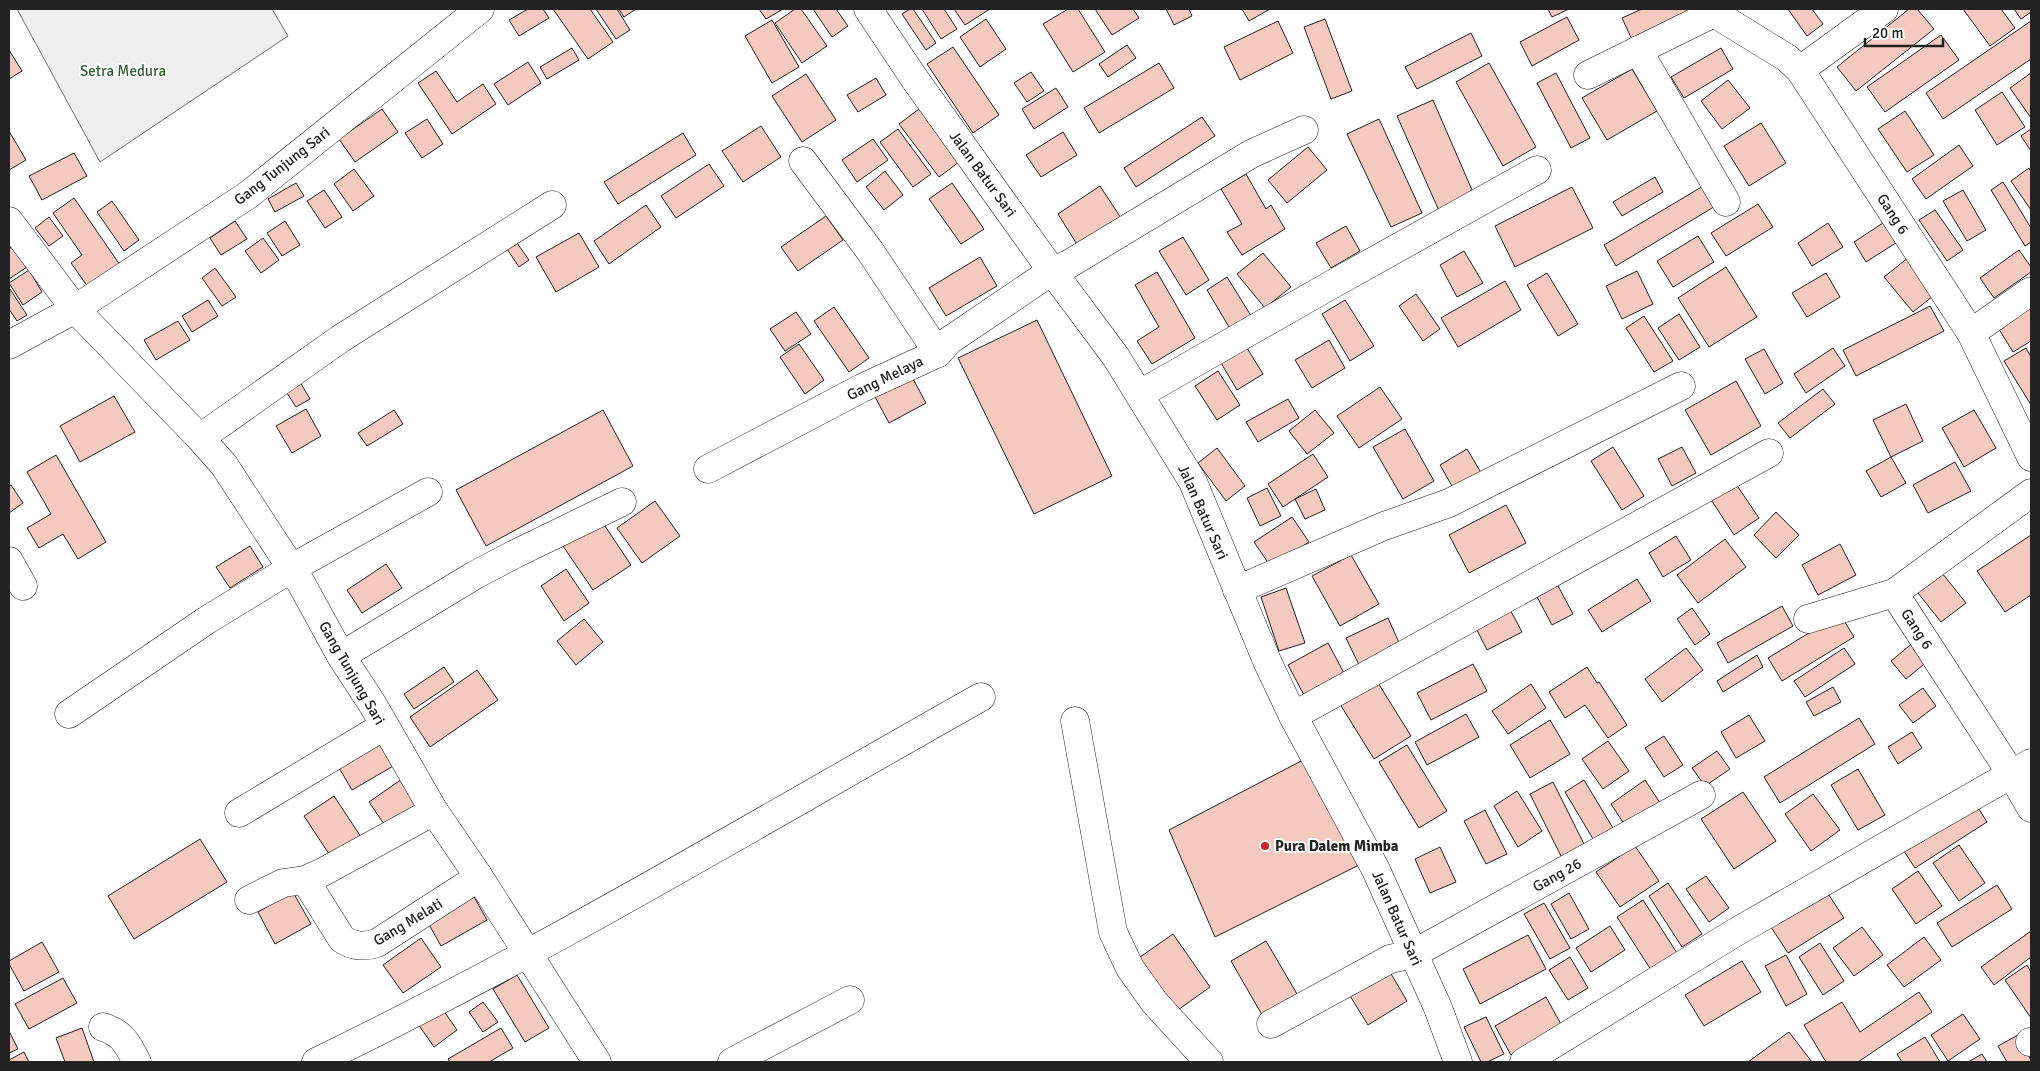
<svg xmlns="http://www.w3.org/2000/svg" width="2040" height="1071" font-family="Signika,sans-serif">
  <style>
    .green { fill: #eee; stroke: #6f6f6f }
    .building { fill: #f3c9c0; stroke: #222 }
    .lines { fill: none; stroke-linecap: round; stroke-linejoin: round }
    .minor-casing { stroke: #222; stroke-width: 29 }
    .minor { stroke: #fff; stroke-width: 28 }
    .poi-dot { fill: #c62828; stroke: #fff; stroke-width: 2 }
    .labels { text-anchor: middle; dominant-baseline: central; stroke-width: 4; stroke-linejoin: round; paint-order: stroke }
    .park-label { font-size: 15px; fill: #2f5e38; stroke: #fff }
    .street-label { font-size: 15px; fill: #222; stroke: #fff }
    .poi-label { font-size: 15px; font-weight: bold; fill: #222; stroke: #fff; text-anchor: start }
  </style>
  <rect width="100%" height="100%" fill="#fff"/>
  <path class="green" d="M17 9H272L288 36 100 162Z"/>
  <g class="building">
    <path d="M528 9H543L549 18 519 36 509 20Z"/>
    <path d="M553 9H590L613 42 588 59Z"/>
    <path d="M596 9H617L630 30 616 39Z"/>
    <path d="M619 9H636L624 17Z"/>
    <path d="M759 9H783L766 19Z"/>
    <path d="M795 9H801L827 46 802 63 775 23Z"/>
    <path d="M813 9H836L848 26 832 37Z"/>
    <path d="M910 9H913L936 43 926 50 902 14Z"/>
    <path d="M922 9H944L957 29 941 39Z"/>
    <path d="M954 9H990L965 25Z"/>
    <path d="M1068 9H1078L1105 52 1073 72 1043 24Z"/>
    <path d="M1095 9H1133L1139 18 1112 35Z"/>
    <path d="M1166 9H1189L1192 16 1174 25Z"/>
    <path d="M1242 9H1270L1249 21Z"/>
    <path d="M1548 9H1569L1552 17Z"/>
    <path d="M1642 9H1692L1634 44 1622 18Z"/>
    <path d="M1788 9H1812L1823 24 1807 36Z"/>
    <path d="M1909 9H1917L1934 29 1856 91 1837 67Z"/>
    <path d="M1963 9H2001L2015 28 1990 46Z"/>
    <path d="M2014 9H2031V12L2021 19Z"/>
    <path d="M1567 17 1579 40 1532 66 1520 42Z"/>
    <path d="M986 19 1006 49 980 67 960 37Z"/>
    <path d="M1325 19 1352 91 1331 99 1304 27Z"/>
    <path d="M772 20 799 67 772 83 745 36Z"/>
    <path d="M1278 21 1293 53 1240 80 1224 47Z"/>
    <path d="M2031 21V59L1943 119 1926 93Z"/>
    <path d="M1471 33 1482 56 1417 89 1405 67Z"/>
    <path d="M1941 35 1959 60 1885 112 1867 87Z"/>
    <path d="M1127 45 1136 58 1108 77 1099 64Z"/>
    <path d="M953 47 999 115 973 133 927 64Z"/>
    <path d="M572 48 579 60 547 79 540 67Z"/>
    <path d="M1721 48 1733 69 1684 98 1671 77Z"/>
    <path d="M9 50 22 71 9 79Z"/>
    <path d="M528 62 541 83 508 105 494 84Z"/>
    <path d="M1159 63 1174 88 1099 133 1084 108Z"/>
    <path d="M1489 63 1536 147 1503 166 1456 82Z"/>
    <path d="M1632 69 1657 111 1607 140 1582 98Z"/>
    <path d="M436 71 457 102 483 84 496 104 452 134 418 83Z"/>
    <path d="M1031 72 1044 91 1027 102 1014 83Z"/>
    <path d="M1556 73 1590 138 1571 148 1537 83Z"/>
    <path d="M2031 73V118L2010 88Z"/>
    <path d="M806 74 836 120 802 142 772 96Z"/>
    <path d="M876 78 886 95 858 112 847 95Z"/>
    <path d="M1728 80 1750 108 1722 129 1701 101Z"/>
    <path d="M1056 88 1068 107 1034 129 1022 109Z"/>
    <path d="M2002 92 2025 127 1997 145 1975 110Z"/>
    <path d="M1433 100 1475 197 1440 213 1397 116Z"/>
    <path d="M382 109 398 132 355 162 339 139Z"/>
    <path d="M919 109 959 162 939 177 899 124Z"/>
    <path d="M1905 111 1934 155 1907 172 1878 129Z"/>
    <path d="M1202 117 1215 136 1136 187 1124 168Z"/>
    <path d="M427 119 443 144 422 158 405 133Z"/>
    <path d="M1379 119 1422 213 1391 227 1347 134Z"/>
    <path d="M1761 123 1786 163 1749 186 1724 146Z"/>
    <path d="M761 126 781 157 743 182 722 151Z"/>
    <path d="M898 129 931 174 913 187 880 142Z"/>
    <path d="M2031 129V151L2021 136Z"/>
    <path d="M9 131 26 160 9 170Z"/>
    <path d="M1063 132 1077 155 1041 177 1026 155Z"/>
    <path d="M683 133 696 155 618 204 604 182Z"/>
    <path d="M873 139 888 160 857 182 842 160Z"/>
    <path d="M1959 145 1973 166 1926 199 1912 179Z"/>
    <path d="M1308 147 1327 170 1287 203 1268 180Z"/>
    <path d="M74 153 87 176 42 200 29 176Z"/>
    <path d="M709 164 724 186 676 218 661 196Z"/>
    <path d="M2029 168 2031 172V210L2011 181Z"/>
    <path d="M354 169 374 196 353 211 334 184Z"/>
    <path d="M885 171 903 195 884 210 866 187Z"/>
    <path d="M1246 174 1266 209 1271 205 1285 229 1242 255 1227 232 1242 224 1221 189Z"/>
    <path d="M1655 177 1663 192 1622 216 1613 202Z"/>
    <path d="M2003 182 2031 228V242L2025 246 1991 190Z"/>
    <path d="M296 183 304 196 275 212 268 199Z"/>
    <path d="M952 183 984 229 961 244 929 199Z"/>
    <path d="M1705 185 1717 205 1616 266 1604 245Z"/>
    <path d="M1100 186 1121 218 1078 246 1058 214Z"/>
    <path d="M1572 187 1593 228 1515 267 1495 226Z"/>
    <path d="M324 190 342 217 325 228 307 201Z"/>
    <path d="M1963 190 1986 230 1967 241 1943 201Z"/>
    <path d="M74 198 120 265 88 287 71 263 82 255 53 213Z"/>
    <path d="M112 201 139 240 124 251 97 212Z"/>
    <path d="M1758 204 1773 227 1726 256 1711 233Z"/>
    <path d="M646 205 661 227 609 264 594 241Z"/>
    <path d="M1935 210 1963 250 1947 261 1919 220Z"/>
    <path d="M826 216 843 240 798 271 781 247Z"/>
    <path d="M49 217 63 236 49 246 35 228Z"/>
    <path d="M235 221 247 239 221 255 210 238Z"/>
    <path d="M285 221 300 245 282 256 267 233Z"/>
    <path d="M1886 221 1899 241 1866 262 1854 242Z"/>
    <path d="M1828 223 1843 247 1812 266 1798 243Z"/>
    <path d="M1346 226 1360 251 1331 268 1316 243Z"/>
    <path d="M579 233 599 267 556 292 536 257Z"/>
    <path d="M1698 236 1714 262 1673 287 1657 261Z"/>
    <path d="M1183 237 1209 280 1186 295 1159 251Z"/>
    <path d="M263 238 279 260 261 273 245 251Z"/>
    <path d="M517 243 529 260 519 267 507 249Z"/>
    <path d="M14 245 27 267 9 279V249Z"/>
    <path d="M2019 250 2031 267V272L1994 298 1980 278Z"/>
    <path d="M1464 251 1483 283 1457 297 1440 265Z"/>
    <path d="M1263 253 1291 287 1265 308 1237 274Z"/>
    <path d="M980 257 997 286 946 316 929 288Z"/>
    <path d="M1909 257 1938 292 1913 312 1884 277Z"/>
    <path d="M1726 267 1757 317 1709 347 1678 298Z"/>
    <path d="M215 268 236 297 222 306 202 278Z"/>
    <path d="M29 270 42 292 23 305 9 283Z"/>
    <path d="M1637 271 1653 304 1622 319 1606 286Z"/>
    <path d="M1157 272 1195 338 1152 364 1137 341 1159 327 1135 285Z"/>
    <path d="M1547 273 1578 324 1558 336 1527 285Z"/>
    <path d="M1826 273 1840 297 1807 317 1792 293Z"/>
    <path d="M1227 277 1253 319 1232 332 1207 290Z"/>
    <path d="M1505 281 1521 310 1458 347 1441 318Z"/>
    <path d="M10 289 27 315 17 321 9 309Z"/>
    <path d="M1416 294 1440 329 1423 341 1399 306Z"/>
    <path d="M208 300 218 316 192 332 182 316Z"/>
    <path d="M1345 300 1374 346 1350 361 1322 314Z"/>
    <path d="M2031 300V341L2013 352 1994 321Z"/>
    <path d="M1930 306 1944 331 1856 376 1843 350Z"/>
    <path d="M834 307 869 358 849 372 814 321Z"/>
    <path d="M796 312 811 334 785 351 770 329Z"/>
    <path d="M1679 314 1700 347 1679 360 1658 328Z"/>
    <path d="M1644 316 1673 361 1654 372 1626 328Z"/>
    <path d="M1037 320 1112 476 1034 514 958 358Z"/>
    <path d="M178 321 190 340 156 360 144 340Z"/>
    <path d="M1329 340 1345 368 1312 388 1295 360Z"/>
    <path d="M799 344 824 380 805 394 780 357Z"/>
    <path d="M1247 348 1263 374 1237 390 1221 363Z"/>
    <path d="M1833 348 1845 366 1806 393 1794 374Z"/>
    <path d="M2026 348 2031 357V405L2004 361Z"/>
    <path d="M1764 349 1783 383 1765 394 1745 359Z"/>
    <path d="M1218 371 1240 405 1217 420 1195 386Z"/>
    <path d="M911 375 926 403 889 423 874 395Z"/>
    <path d="M1736 381 1761 426 1711 455 1685 410Z"/>
    <path d="M300 382 310 399 296 407 285 390Z"/>
    <path d="M1380 387 1402 419 1359 448 1337 416Z"/>
    <path d="M1823 389 1835 404 1790 438 1778 423Z"/>
    <path d="M114 396 135 432 80 462 60 426Z"/>
    <path d="M1288 399 1299 418 1258 442 1246 422Z"/>
    <path d="M1906 404 1923 441 1891 457 1873 420Z"/>
    <path d="M306 409 321 436 292 453 276 426Z"/>
    <path d="M394 410 403 424 367 446 358 433Z"/>
    <path d="M603 410 633 466 486 546 456 490Z"/>
    <path d="M1315 410 1334 433 1307 454 1289 431Z"/>
    <path d="M1974 410 1996 448 1964 467 1942 428Z"/>
    <path d="M1405 429 1434 481 1403 499 1373 447Z"/>
    <path d="M1613 447 1644 496 1622 510 1591 461Z"/>
    <path d="M1682 447 1696 473 1672 486 1658 459Z"/>
    <path d="M1217 448 1245 486 1226 501 1198 463Z"/>
    <path d="M1467 449 1483 476 1456 493 1440 465Z"/>
    <path d="M1313 454 1328 477 1283 507 1268 484Z"/>
    <path d="M56 455 106 542 78 559 63 534 39 548 27 528 51 514 27 472Z"/>
    <path d="M1891 457 1906 483 1881 497 1866 471Z"/>
    <path d="M1955 462 1971 491 1928 513 1913 485Z"/>
    <path d="M1734 481 1759 518 1734 535 1710 498Z"/>
    <path d="M11 485 23 503 9 513V486Z"/>
    <path d="M1267 488 1281 516 1260 526 1247 498Z"/>
    <path d="M1316 489 1325 510 1305 519 1295 499Z"/>
    <path d="M655 501 680 536 642 563 617 528Z"/>
    <path d="M1506 505 1526 543 1469 573 1449 535Z"/>
    <path d="M1776 512 1799 535 1776 558 1754 535Z"/>
    <path d="M1292 517 1309 542 1271 567 1254 542Z"/>
    <path d="M601 520 631 565 593 590 563 546Z"/>
    <path d="M2031 535V595L2005 612 1977 571Z"/>
    <path d="M1676 536 1691 560 1663 577 1649 553Z"/>
    <path d="M1725 539 1746 567 1698 603 1677 575Z"/>
    <path d="M1840 544 1856 575 1818 595 1802 565Z"/>
    <path d="M250 546 263 567 230 588 216 567Z"/>
    <path d="M1351 555 1379 604 1340 626 1312 576Z"/>
    <path d="M386 564 402 588 362 613 347 590Z"/>
    <path d="M1938 568 1966 603 1941 622 1914 588Z"/>
    <path d="M566 569 589 603 564 621 541 586Z"/>
    <path d="M1637 579 1651 601 1602 632 1588 610Z"/>
    <path d="M1557 584 1573 614 1552 625 1536 595Z"/>
    <path d="M1286 588 1305 643 1279 651 1261 597Z"/>
    <path d="M1507 604 1522 632 1487 650 1473 622Z"/>
    <path d="M1782 606 1793 626 1728 663 1717 643Z"/>
    <path d="M1692 608 1710 634 1695 645 1677 619Z"/>
    <path d="M1840 614 1854 637 1782 681 1768 658Z"/>
    <path d="M1388 618 1401 647 1360 667 1346 638Z"/>
    <path d="M584 619 603 642 576 665 557 641Z"/>
    <path d="M1914 642 1929 660 1906 679 1891 661Z"/>
    <path d="M1328 643 1344 673 1304 695 1288 665Z"/>
    <path d="M1686 648 1703 670 1662 702 1645 679Z"/>
    <path d="M1844 648 1855 664 1805 697 1794 681Z"/>
    <path d="M1757 655 1763 667 1723 692 1717 681Z"/>
    <path d="M1473 664 1487 691 1431 720 1417 693Z"/>
    <path d="M444 667 454 682 414 709 404 694Z"/>
    <path d="M1587 667 1597 683 1599 682 1627 725 1608 738 1585 705 1565 718 1549 692Z"/>
    <path d="M477 670 498 700 430 747 410 717Z"/>
    <path d="M1375 678 1411 736 1374 759 1338 701Z"/>
    <path d="M1531 684 1546 708 1508 734 1492 711Z"/>
    <path d="M1833 687 1841 702 1814 716 1806 702Z"/>
    <path d="M1923 688 1936 706 1913 723 1899 705Z"/>
    <path d="M1466 714 1479 737 1427 765 1415 742Z"/>
    <path d="M1749 715 1765 741 1736 758 1721 732Z"/>
    <path d="M1859 718 1875 744 1780 803 1764 777Z"/>
    <path d="M1550 720 1570 754 1530 778 1510 745Z"/>
    <path d="M1912 732 1922 748 1898 764 1888 747Z"/>
    <path d="M1664 736 1683 765 1664 777 1645 748Z"/>
    <path d="M381 741 395 765 352 790 338 766Z"/>
    <path d="M1608 741 1629 771 1603 789 1582 759Z"/>
    <path d="M1407 745 1447 811 1419 828 1379 762Z"/>
    <path d="M1717 751 1730 769 1705 786 1692 768Z"/>
    <path d="M1305 759 1363 863 1215 937 1169 830Z"/>
    <path d="M1858 769 1885 815 1858 830 1831 785Z"/>
    <path d="M402 779 421 807 388 830 369 802Z"/>
    <path d="M1584 780 1616 833 1596 844 1565 792Z"/>
    <path d="M1645 780 1664 809 1630 833 1611 804Z"/>
    <path d="M1553 782 1589 854 1566 866 1530 794Z"/>
    <path d="M1517 791 1542 831 1518 847 1494 806Z"/>
    <path d="M1743 792 1776 841 1734 869 1701 819Z"/>
    <path d="M1813 794 1840 830 1811 851 1785 814Z"/>
    <path d="M334 796 363 840 333 860 304 816Z"/>
    <path d="M1972 798 1987 822 1915 868 1900 845Z"/>
    <path d="M1485 810 1507 854 1486 864 1464 821Z"/>
    <path d="M200 839 227 882 134 939 108 896Z"/>
    <path d="M1959 845 1985 883 1959 901 1933 863Z"/>
    <path d="M1635 846 1659 881 1620 907 1596 872Z"/>
    <path d="M1440 847 1456 882 1430 893 1415 859Z"/>
    <path d="M1918 871 1942 906 1916 924 1892 889Z"/>
    <path d="M1706 876 1729 908 1709 922 1686 889Z"/>
    <path d="M1668 883 1702 934 1682 947 1649 896Z"/>
    <path d="M1997 885 2012 909 1952 947 1937 923Z"/>
    <path d="M1825 889 1844 918 1788 953 1769 924Z"/>
    <path d="M293 892 311 924 275 944 258 912Z"/>
    <path d="M1569 893 1589 929 1571 939 1551 904Z"/>
    <path d="M473 895 487 920 441 946 427 921Z"/>
    <path d="M1643 900 1677 953 1651 970 1617 917Z"/>
    <path d="M1544 903 1570 948 1550 959 1524 914Z"/>
    <path d="M1610 926 1625 950 1591 972 1576 948Z"/>
    <path d="M1862 927 1883 955 1854 976 1833 948Z"/>
    <path d="M2031 931V957L1994 985 1981 967Z"/>
    <path d="M1173 934 1210 987 1171 1015 1133 962Z"/>
    <path d="M1528 935 1546 969 1480 1004 1463 969Z"/>
    <path d="M1924 937 1941 960 1904 987 1887 965Z"/>
    <path d="M421 938 441 967 403 993 383 965Z"/>
    <path d="M1266 941 1300 999 1265 1020 1231 961Z"/>
    <path d="M42 942 59 972 24 991 9 964V961Z"/>
    <path d="M1820 943 1844 981 1823 995 1799 957Z"/>
    <path d="M1786 955 1807 994 1786 1006 1765 966Z"/>
    <path d="M1570 957 1588 988 1568 1000 1549 970Z"/>
    <path d="M1742 961 1761 992 1704 1026 1685 995Z"/>
    <path d="M2027 965 2031 972V1018L2005 980Z"/>
    <path d="M1387 967 1407 1001 1368 1025 1347 991Z"/>
    <path d="M517 975 549 1028 525 1042 493 989Z"/>
    <path d="M63 978 77 1003 29 1029 15 1004Z"/>
    <path d="M1919 992 1932 1012 1858 1062H1826L1804 1025 1842 1002 1860 1032Z"/>
    <path d="M1546 997 1562 1026 1511 1055 1495 1026Z"/>
    <path d="M483 1002 498 1022 483 1032 469 1012Z"/>
    <path d="M441 1007 457 1030 434 1047 418 1024Z"/>
    <path d="M1963 1014 1980 1039 1948 1061 1931 1035Z"/>
    <path d="M1486 1017 1504 1054 1487 1062H1481L1464 1027Z"/>
    <path d="M82 1028 94 1062H65L56 1038Z"/>
    <path d="M501 1028 513 1048 489 1062H450L448 1059Z"/>
    <path d="M9 1031 18 1049 9 1053Z"/>
    <path d="M1789 1032 1812 1062H1748Z"/>
    <path d="M2018 1035 2031 1060V1062H2007L1998 1046Z"/>
    <path d="M1925 1037 1940 1062H1902L1897 1054Z"/>
    <path d="M24 1052 29 1062H9V1060Z"/>
    <path d="M1982 1054 1987 1062H1968Z"/>
  </g>
  <g class="lines">
    <defs>
      <g id="minor">
        <path d="M868 9 914 78 1052 271 1116 357 1193 482 1267 661 1293 716 1376 870 1438 1008 1458 1062"/>
        <path d="M1711 9 1714 13 1787 58 1800 70 1971 333 2031 457"/>
        <path d="M1638 50 1726 202"/>
        <path d="M1800 70 1884 9"/>
        <path d="M1588 75 1714 13"/>
        <path d="M803 161 870 251 938 353"/>
        <path d="M9 221 75 309 200 438 224 465 301 583 341 656 373 705 434 811 479 877 597 1062"/>
        <path d="M1971 333 2031 291"/>
        <path d="M9 345 75 309 248 195 480 9"/>
        <path d="M1140 394 1331 285 1537 170"/>
        <path d="M200 438 340 339 552 205"/>
        <path d="M708 469 862 388 938 353 950 340 1052 271 1069 264 1251 154 1304 130"/>
        <path d="M2031 493 1894 593 2012 775 2031 808"/>
        <path d="M9 561 23 586"/>
        <path d="M1237 590 1384 526 1449 503 1681 386"/>
        <path d="M1808 619 1894 593"/>
        <path d="M341 656 475 575 515 554 622 502"/>
        <path d="M69 714 207 620 292 568 428 492"/>
        <path d="M1293 716 1769 453"/>
        <path d="M1075 721 1113 932 1130 968 1155 1003 1209 1062"/>
        <path d="M239 813 384 726"/>
        <path d="M305 880 342 939C354 947 364 947 377 943L479 877"/>
        <path d="M249 900 283 883 305 880 323 872 434 811"/>
        <path d="M1271 1024 1390 959 1413 954 1701 795"/>
        <path d="M103 1027C124 1034 127 1044 137 1062"/>
        <path d="M2030 1042H2031"/>
        <path d="M316 1062C544 952 761 821 981 697"/>
        <path d="M732 1062 850 1000"/>
        <path d="M1524 1062 1736 932 2031 763"/>
      </g>
    </defs>
    <use href="#minor" class="minor-casing"/>
    <use href="#minor" class="minor"/>
  </g>
  <circle class="poi-dot" cx="1265" cy="846" r="5"/>
  <g class="labels">
    <g class="park-label">
      <text x="123" y="71">Setra Medura</text>
    </g>
    <g class="street-label">
      <text transform="translate(282 166) rotate(-38)">Gang Tunjung Sari</text>
      <text transform="translate(983 174) rotate(54)">Jalan Batur Sari</text>
      <text transform="translate(1893 214) rotate(57)">Gang 6</text>
      <text transform="translate(885 378) rotate(-26)">Gang Melaya</text>
      <text transform="translate(1203 512) rotate(66)">Jalan Batur Sari</text>
      <text transform="translate(1917 629) rotate(57)">Gang 6</text>
      <text transform="translate(352 673) rotate(60)">Gang Tunjung Sari</text>
      <text transform="translate(1557 875) rotate(-29)">Gang 26</text>
      <text transform="translate(1397 918) rotate(66)">Jalan Batur Sari</text>
      <text transform="translate(408 922) rotate(-31)">Gang Melati</text>
    </g>
    <g class="poi-label">
      <text x="1275" y="846">Pura Dalem Mimba</text>
    </g>
  </g>
  <rect width="2040" height="1071" fill="none" stroke="#222222" stroke-width="20"/>
  <path d="M1865 38v8h78v-8" fill="none" stroke="#222222" stroke-width="2.5"/>
  <text x="1872" y="38" font-size="15" fill="#222222" stroke="#ffffff" stroke-width="4" paint-order="stroke">20 m</text>
</svg>
